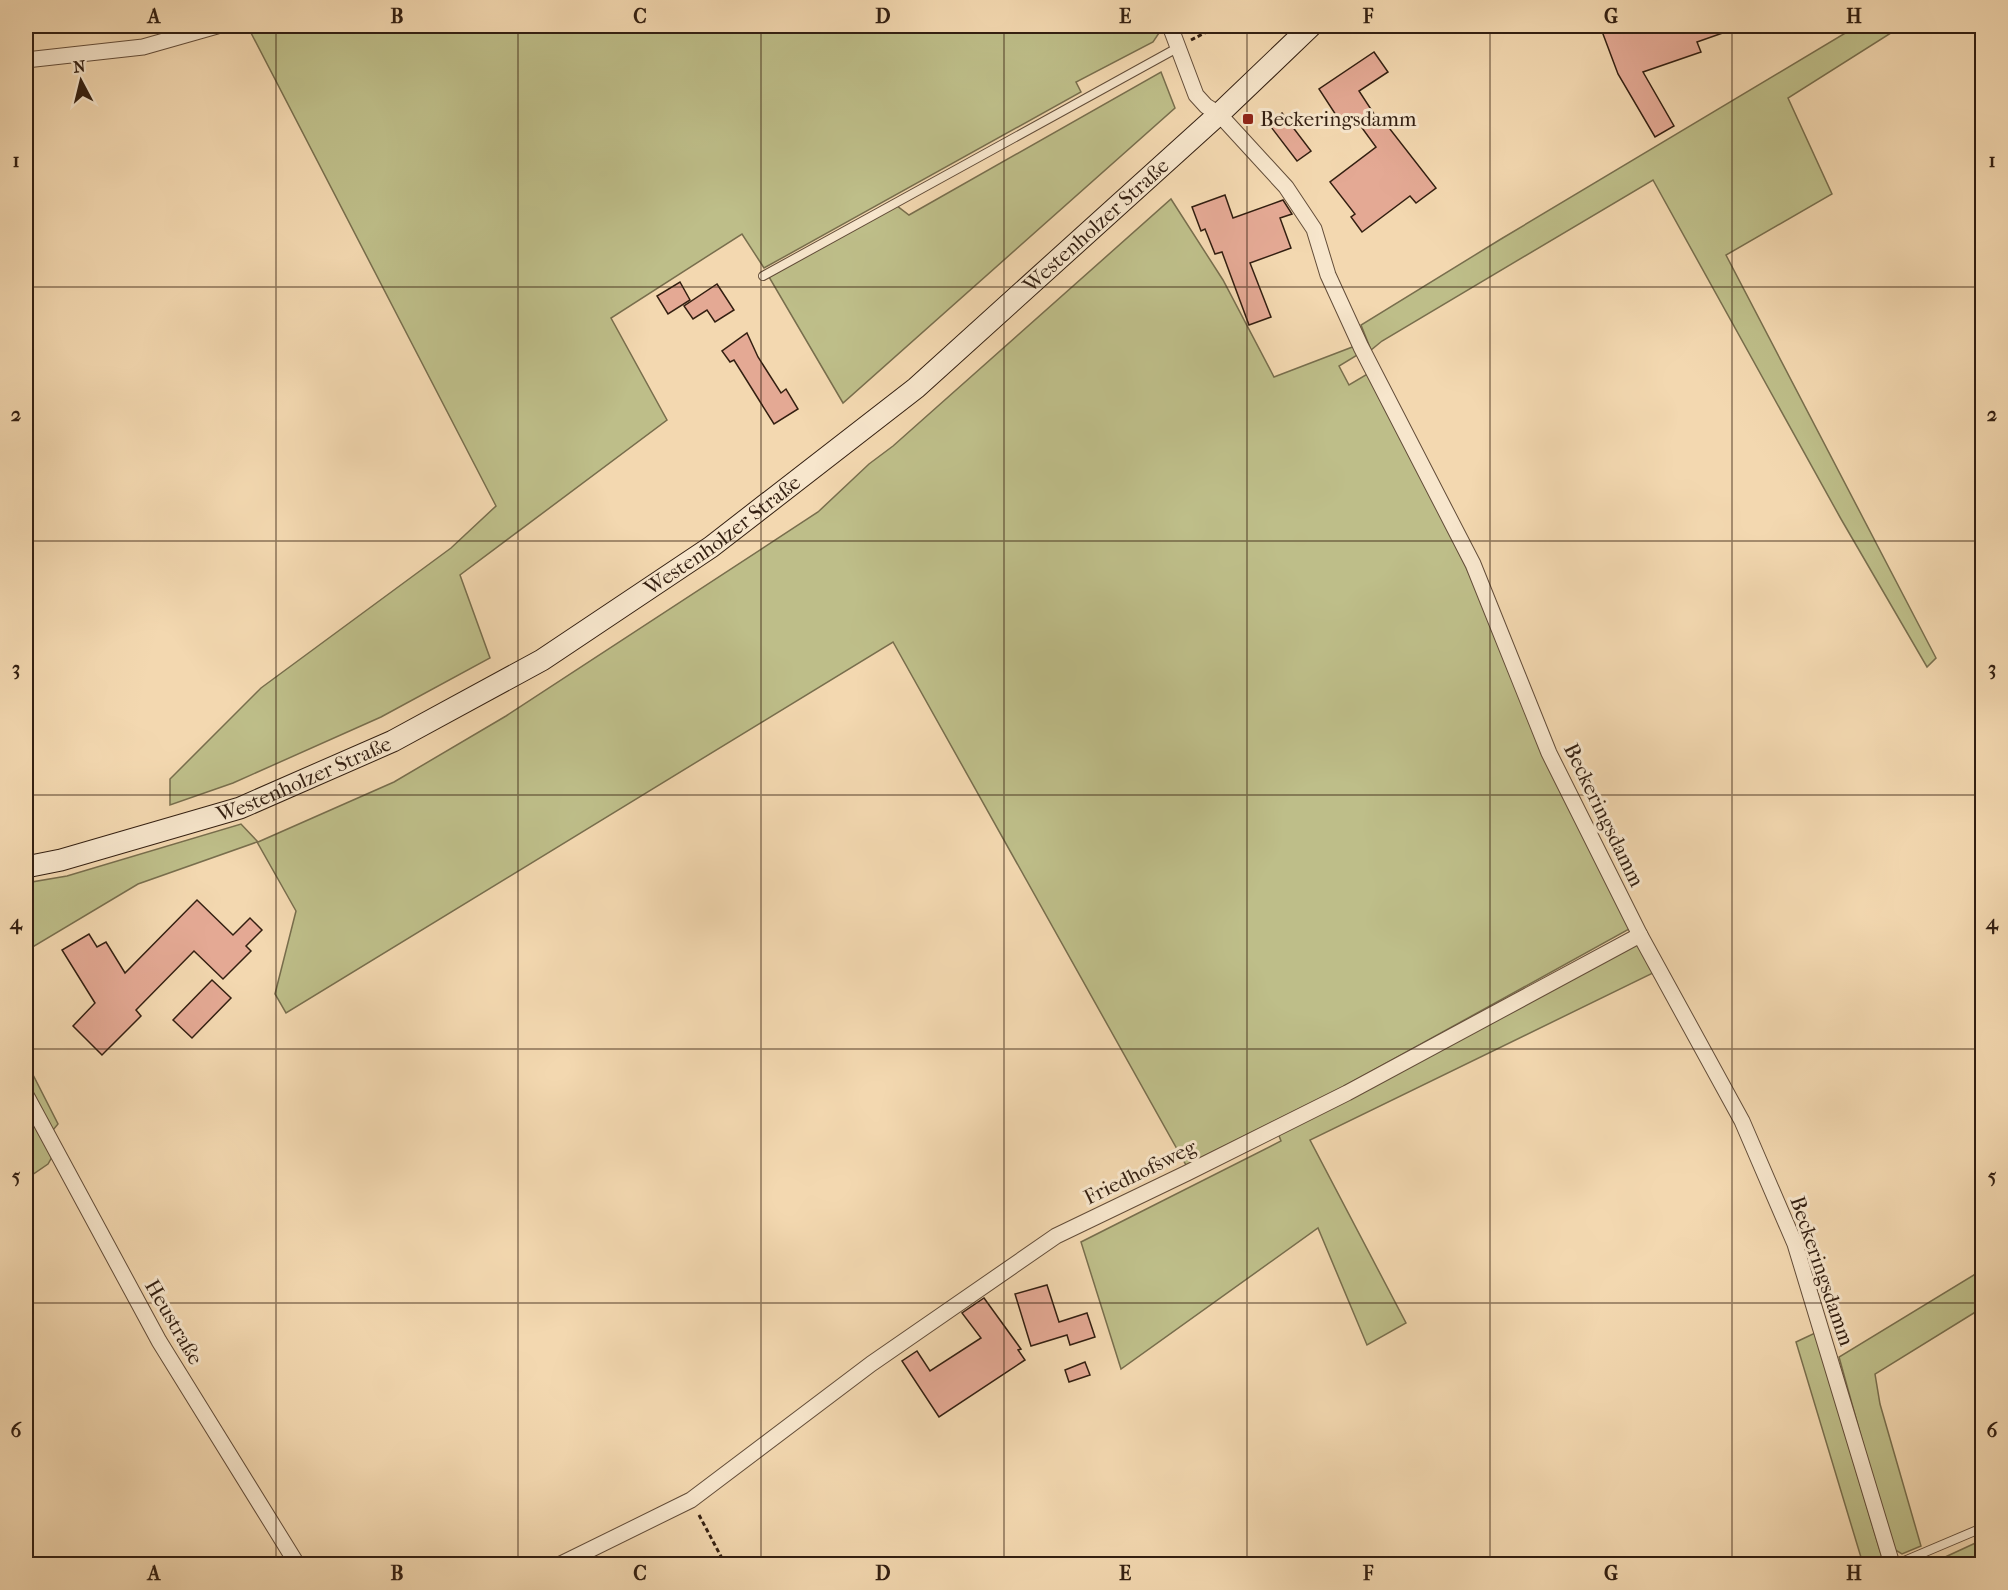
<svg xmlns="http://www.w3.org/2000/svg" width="2008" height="1590" font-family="'IM FELL French Canon',serif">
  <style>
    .green { fill: #bebe89; stroke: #786e4d; stroke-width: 1.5 }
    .building { fill: #e4a994; stroke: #331f11; stroke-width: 1.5 }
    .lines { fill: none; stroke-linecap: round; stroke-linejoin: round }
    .lane-casing { stroke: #634d39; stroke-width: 10 }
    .street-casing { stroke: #634d39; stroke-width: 17 }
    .secondary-casing { stroke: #331f11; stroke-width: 23 }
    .path { stroke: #331f11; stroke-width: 3; stroke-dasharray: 4.5 3; stroke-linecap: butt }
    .lane { stroke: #f7e6cc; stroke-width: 8 }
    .street { stroke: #f7e6cc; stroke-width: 15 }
    .secondary { stroke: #f7e6cc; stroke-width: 21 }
    .grid { fill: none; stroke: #331f11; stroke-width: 1.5; stroke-opacity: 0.55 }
    .poi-dot { fill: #8f2418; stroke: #f7e6cc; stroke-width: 2 }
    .labels { text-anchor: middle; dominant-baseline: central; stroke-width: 6; stroke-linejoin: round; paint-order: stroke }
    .poi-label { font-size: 21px; fill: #331f11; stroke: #f7e6cc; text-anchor: start }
    .street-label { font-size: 21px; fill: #331f11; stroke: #f7e6cc }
    .neatline { fill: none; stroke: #331f11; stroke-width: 2 }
    .grid-label { font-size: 20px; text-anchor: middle; font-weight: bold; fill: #331f11 }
  </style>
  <rect width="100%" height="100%" fill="#f3d8b0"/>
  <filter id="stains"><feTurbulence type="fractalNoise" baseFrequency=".00333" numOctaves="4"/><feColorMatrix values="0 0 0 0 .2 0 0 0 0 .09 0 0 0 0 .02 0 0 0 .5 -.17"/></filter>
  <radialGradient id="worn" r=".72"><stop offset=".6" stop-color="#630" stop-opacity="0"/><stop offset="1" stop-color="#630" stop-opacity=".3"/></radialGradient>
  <g class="green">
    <path d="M260 26H1163V27L1153 42 1076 82 1081 92 764 268 742 234 611 318 667 420 460 575 490 658 381 717 233 783 170 805V779L261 688 451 548 496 506 249 29Z"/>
    <path d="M1857 26H1902L1788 98 1832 194 1726 255 1936 658 1927 667 1841 519 1653 180 1382 341 1371 350 1361 325 1501 239Z"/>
    <path d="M1161 72 1175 108 843 403 769 277 897 206 909 215Z"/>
    <path d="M1171 199 1223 280 1274 377 1355 346 1359 354 1339 366 1349 385 1369 373 1466 567 1631 928 1343 1087 1186 1165 893 642 286 1013 275 994 296 911 257 842 138 884 26 951V883L67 876 241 824 258 842 394 782 506 716 818 512 869 464 893 446Z"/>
    <path d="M1637 940 1653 973 1310 1140 1406 1323 1367 1345 1318 1228 1121 1369 1081 1242 1281 1141 1278 1133Z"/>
    <path d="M26 1061 58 1124 44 1141 52 1157 48 1164 26 1179Z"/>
    <path d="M1982 1270V1308L1875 1374 1880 1404 1921 1546 1902 1554 1892 1548 1839 1357Z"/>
    <path d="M1815 1333 1884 1564H1863L1796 1342Z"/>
    <path d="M1982 1540V1564H1930Z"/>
  </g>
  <g class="building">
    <path d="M1600 26H1737V28L1697 42 1701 52 1643 72 1674 126 1655 137 1618 74Z"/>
    <path d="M1374 52 1388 72 1359 91 1376 117 1379 115 1436 188 1416 203 1410 196 1362 232 1351 217 1355 214 1330 182 1376 147 1357 121 1345 129 1319 89Z"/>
    <path d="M1282 113 1311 151 1297 161 1268 123Z"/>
    <path d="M1225 195 1233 218 1283 200 1292 214 1280 218 1291 248 1250 263 1271 317 1249 325 1222 252 1215 254 1205 229 1201 231 1192 207Z"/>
    <path d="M680 282 690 300 668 314 657 296Z"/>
    <path d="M717 284 734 310 715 322 707 310 693 319 684 306Z"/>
    <path d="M747 333 758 357 781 393 786 389 798 409 774 424 734 360 730 362 722 351Z"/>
    <path d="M197 900 233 935 250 918 262 930 246 946 251 951 223 979 194 951 136 1010 141 1016 102 1055 73 1026 95 1003 62 950 89 934 97 947 106 942 125 973Z"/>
    <path d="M212 980 231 998 192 1038 173 1020Z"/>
    <path d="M1047 1285 1059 1322 1087 1313 1095 1337 1070 1345 1067 1335 1031 1346 1015 1294Z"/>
    <path d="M984 1298 1021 1349 1018 1350 1025 1360 939 1417 902 1361 917 1351 930 1371 981 1338 962 1313Z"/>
    <path d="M1085 1362 1090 1375 1069 1382 1065 1370Z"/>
  </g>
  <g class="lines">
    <defs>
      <g id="lane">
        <path d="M763 276 1179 47"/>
        <path d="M1897 1564 1982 1528"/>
      </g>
      <g id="street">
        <path d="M1170 26 1196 95 1206 106 1219 114 1286 187 1314 229 1328 275 1361 347 1473 564 1549 753 1640 935 1742 1121 1795 1244 1892 1564"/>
        <path d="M26 60 143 47 217 26"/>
        <path d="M26 1095 159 1341 297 1564"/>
        <path d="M561 1564 691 1500 871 1364 1056 1236 1187 1173 1347 1093 1640 935"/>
      </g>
      <g id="secondary">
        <path id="s1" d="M26 867 61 860 240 808 393 741 542 660 711 547 916 388 1219 114 1311 26"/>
      </g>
    </defs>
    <use href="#lane" class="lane-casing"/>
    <use href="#street" class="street-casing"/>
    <use href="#secondary" class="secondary-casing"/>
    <g class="path">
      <path d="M1191 40 1218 26"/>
      <path d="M699 1515 725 1564"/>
    </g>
    <use href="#lane" class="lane"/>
    <use href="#street" class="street"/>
    <use href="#secondary" class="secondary"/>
  </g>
  <path class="grid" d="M276 26V1564M518 26V1564M761 26V1564M1004 26V1564M1247 26V1564M1490 26V1564M1732 26V1564M26 287H1982M26 541H1982M26 795H1982M26 1049H1982M26 1303H1982"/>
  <rect class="poi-dot" x="1242" y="113" width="12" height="12" rx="3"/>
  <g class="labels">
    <g class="poi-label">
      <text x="1260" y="119">Beckeringsdamm</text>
    </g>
    <g class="street-label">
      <text stroke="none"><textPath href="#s1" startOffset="1264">Westenholzer Straße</textPath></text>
      <text stroke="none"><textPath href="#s1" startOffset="778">Westenholzer Straße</textPath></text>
      <text stroke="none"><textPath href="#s1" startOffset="292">Westenholzer Straße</textPath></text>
      <text transform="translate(1604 815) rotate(64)">Beckeringsdamm</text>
      <text transform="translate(1140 1172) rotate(-26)">Friedhofsweg</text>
      <text transform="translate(1822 1271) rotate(71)">Beckeringsdamm</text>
      <text transform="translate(174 1322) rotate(60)">Heustraße</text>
    </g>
  </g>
  <rect width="2008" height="1590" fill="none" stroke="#f3d8b0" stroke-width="66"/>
  <g transform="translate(81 81) rotate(353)" stroke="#f7e6cc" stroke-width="4.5" paint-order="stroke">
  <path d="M0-4.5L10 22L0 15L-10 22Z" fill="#331f11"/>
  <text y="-9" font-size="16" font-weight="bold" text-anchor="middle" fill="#331f11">N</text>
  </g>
  <rect x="33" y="33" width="1942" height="1524" class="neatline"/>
  <g class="grid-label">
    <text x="154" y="23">A</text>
    <text x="397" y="23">B</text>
    <text x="640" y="23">C</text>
    <text x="883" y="23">D</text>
    <text x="1125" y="23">E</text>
    <text x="1368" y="23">F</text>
    <text x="1611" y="23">G</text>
    <text x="1854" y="23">H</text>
    <text x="16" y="167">1</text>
    <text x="1992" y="167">1</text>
    <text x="16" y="421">2</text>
    <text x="1992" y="421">2</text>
    <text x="16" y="675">3</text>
    <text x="1992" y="675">3</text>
    <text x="16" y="929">4</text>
    <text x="1992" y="929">4</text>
    <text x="16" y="1183">5</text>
    <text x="1992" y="1183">5</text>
    <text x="16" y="1437">6</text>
    <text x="1992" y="1437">6</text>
    <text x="154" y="1580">A</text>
    <text x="397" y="1580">B</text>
    <text x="640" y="1580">C</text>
    <text x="883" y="1580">D</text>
    <text x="1125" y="1580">E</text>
    <text x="1368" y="1580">F</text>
    <text x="1611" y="1580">G</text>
    <text x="1854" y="1580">H</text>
  </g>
  <rect width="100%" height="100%" filter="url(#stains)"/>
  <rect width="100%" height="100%" fill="url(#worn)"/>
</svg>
